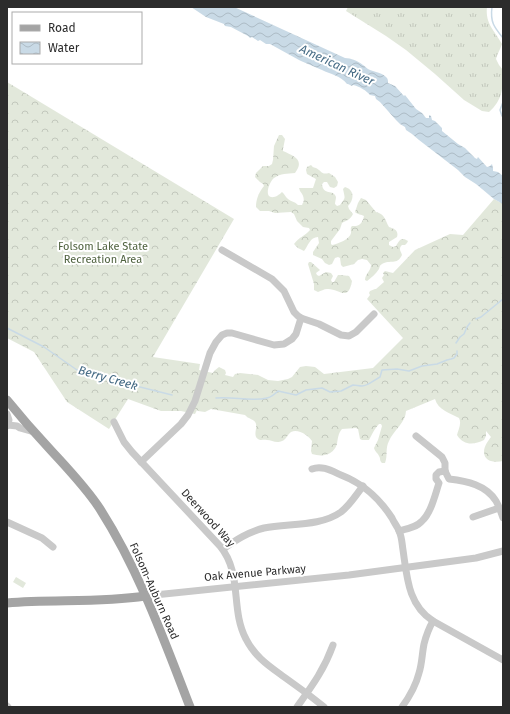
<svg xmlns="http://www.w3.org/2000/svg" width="510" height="714" font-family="'Fira Sans',sans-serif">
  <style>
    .grass { fill: url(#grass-tufts) }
    .forest { fill: url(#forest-crowns) }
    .pitch { fill: #e2e8db }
    .water { fill: url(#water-waves) }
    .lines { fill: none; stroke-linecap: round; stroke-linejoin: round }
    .stream { stroke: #c9dae6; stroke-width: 1.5 }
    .minor { stroke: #c9c9c9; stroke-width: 7 }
    .major { stroke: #a4a4a4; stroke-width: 9 }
    .labels { text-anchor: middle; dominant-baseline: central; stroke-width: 4; stroke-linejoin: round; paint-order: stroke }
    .park-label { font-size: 11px; fill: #4f623f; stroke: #fff }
    .street-label { font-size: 11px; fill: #2c2c2c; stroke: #fff }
    .water-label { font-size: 12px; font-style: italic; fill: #446a84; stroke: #fff }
  </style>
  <defs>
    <pattern id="grass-tufts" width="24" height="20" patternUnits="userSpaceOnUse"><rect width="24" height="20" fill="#e2e8db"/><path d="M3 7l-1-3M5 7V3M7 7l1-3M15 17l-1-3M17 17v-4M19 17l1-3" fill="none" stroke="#c2c7bc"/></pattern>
    <pattern id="forest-crowns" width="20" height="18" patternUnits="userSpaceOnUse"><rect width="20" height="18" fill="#e2e8db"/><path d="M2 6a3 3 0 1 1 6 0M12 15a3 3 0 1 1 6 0" fill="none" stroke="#c2c7bc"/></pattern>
    <pattern id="water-waves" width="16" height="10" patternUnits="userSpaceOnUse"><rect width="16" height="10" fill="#c9dae6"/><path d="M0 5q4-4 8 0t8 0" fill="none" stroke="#adbbc5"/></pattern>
  </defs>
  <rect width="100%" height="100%" fill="#fff"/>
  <path class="grass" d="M348 7H487C485 24 495 31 502 44 500 50 497 54 496 59L499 65 503 70C503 87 503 100 489 112L482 111 464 100 435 74 406 50 386 36 346 11Z"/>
  <g class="forest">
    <path d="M7 82 234 219 153 357 200 364 199 370 213 373 214 371 219 367 225 370 226 373 225 375 233 377 235 374 240 373 258 375 268 380 278 381 288 379 292 377 300 367 306 366 315 367 324 374 373 368 403 338 367 299 370 295 369 293 370 291 375 289H376L384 282 382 278 384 275 383 273 385 271 393 273 415 250 450 234 463 235 494 199 503 204V461C496 463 484 462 484 452 484 446 488 441 491 437L486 431V436L484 440C474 445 464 446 457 435 458 430 462 424 459 418 450 413 438 410 435 399L406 411C406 422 393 431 389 441 385 448 388 456 385 463H382C379 460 381 459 379 456 378 453 375 452 374 448L378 440 382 426 381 424H379C374 429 372 435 369 440H362L360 439 358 429 356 428 342 429C338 434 338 438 337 444 333 456 322 457 312 454L311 451 312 441C309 436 298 428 291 432 287 435 286 440 282 441 276 444 272 440 267 440 263 439 261 441 258 439 253 436 257 429 256 424 255 419 248 419 245 415L211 409 205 412 198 411 197 410 195 414 181 411H161L128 399 109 429 67 402 34 352 7 338Z"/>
    <path d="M279 135H282L285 139 283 149V151C294 156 305 160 295 173 287 174 281 173 274 178 269 182 263 199 274 197 276 197 280 194 282 192 285 194 285 197 288 199 292 202 294 201 298 205H302C305 200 304 196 300 191L299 188H313L316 179 307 174 306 170 307 167 311 165C315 169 311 166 316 168 322 171 321 175 329 173L335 177 338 182 337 186 334 188 330 187 327 182H324L322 184C323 196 334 189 336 197 336 199 335 202 335 204L337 206 340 205C346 197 345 199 343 189L345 187C355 190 354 200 348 206L349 209 353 214C350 220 347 220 342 223L340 229 331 241V244L332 245C338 244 350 239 351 233 351 230 350 228 352 226 353 226 355 226 356 226 361 225 363 221 364 216 361 214 358 215 355 212L358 203 361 198 366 200 376 212C385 214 385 220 389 227 394 229 399 230 397 237L389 242V245L393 247 396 246C399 241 401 236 408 241L407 243 405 245H402C398 249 401 251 402 255 397 266 390 259 382 264 379 266 380 267 379 269 376 274 371 278 367 281L365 280C365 274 371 271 371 265L367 260 362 259 358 260 354 264 343 267 341 265 340 258 338 257 335 258 332 264 329 265 325 263 322 259 313 255V252L319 243 318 237C310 237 308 246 304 251L298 248 294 244C299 237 305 236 310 230L309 228 303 227 297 221 294 214 291 212 275 213 269 211H260L256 207C256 199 259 192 264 186L263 184 260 182 255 177 256 173 263 166H269L272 164 273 160 274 146Z"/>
    <path d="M309 262H311L320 270 316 273 317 275 319 276 326 272 331 273 333 276 331 280 332 282H334L338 275H341L349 276 352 281C348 303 339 288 327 289 324 289 321 291 318 292L314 290V284L308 264Z"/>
  </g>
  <path class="pitch" d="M16 577 26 583 23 588 13 582Z"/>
  <path class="water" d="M191 7H234L345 58C351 58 358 61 363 65 365 66 366 68 368 69 373 72 381 72 386 77 388 79 388 80 388 83L395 86 404 96 405 95 416 109 422 113 426 118H429V115L431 116 432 120 435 121 442 128V131L458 144 465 148 475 158 477 159 478 157 487 167 490 166 492 164 493 168V171L498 172 503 176V204L494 199 476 184 465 177 458 170 419 140 412 134 406 130 405 127 400 124 396 120 380 102 376 99 375 96 370 95C367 91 359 86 353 85L352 86 348 84H347C341 76 330 74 322 70 315 67 308 64 301 61L299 60 270 44H266L260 40 258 41 252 37 250 38 248 36 231 27 225 26 224 24 206 17Z"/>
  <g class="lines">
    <g class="stream">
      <path d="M492 7C490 22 494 27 503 38"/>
      <path d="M502 116 500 110 503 102"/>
      <path d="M476 319 481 317 503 299"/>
      <path d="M7 328 44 347 77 370 83 372 94 373 132 385 172 395"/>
      <path d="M456 343 460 337 464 334 467 327 470 323"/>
      <path d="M216 398C233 396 250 402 267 398 271 397 275 394 278 391L296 395 306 390 322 388 330 392 341 391 353 385C356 385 359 386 362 386 368 386 374 380 380 377L382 370 397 369 409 371 422 366 437 364 447 360 451 359 454 358 457 354V351"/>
    </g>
    <g class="minor">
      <path d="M301 318 319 324 341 335 349 336 356 332 374 314"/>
      <path d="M7 414 9 420 7 426"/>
      <path d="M114 422 124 442 132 452 220 546C243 574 230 609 246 639 254 655 266 664 280 674 295 685 310 695 324 707"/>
      <path d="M8 425 17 426 20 428 34 432"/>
      <path d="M416 436 442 457 445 463V471"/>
      <path d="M141 462 181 424 188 415 195 401 210 353 216 342 222 335 227 333H232L274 345 284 344 292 339 296 334 301 318 298 316 294 312 284 291 272 279 222 250"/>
      <path d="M312 469C322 465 332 471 341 475 364 484 379 498 392 518 394 523 398 527 399 531 402 537 402 544 403 550 407 577 408 605 433 621L503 660"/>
      <path d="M445 471 449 479C467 481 486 485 496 501 499 506 501 512 503 518"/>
      <path d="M473 517 499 508"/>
      <path d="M7 522 42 538 53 547"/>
      <path d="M399 531C407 529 417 527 422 521 431 513 435 495 439 483L436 479V475L439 472 445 471"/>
      <path d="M223 549C236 540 248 532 264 528 288 523 320 527 341 512 350 505 356 495 363 486"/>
      <path d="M145 596 349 575 476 558 503 551"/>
      <path d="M7 706 8 707"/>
      <path d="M297 707C312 686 324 670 333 645"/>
      <path d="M402 707C410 696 416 685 419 673 422 664 422 654 424 644 426 636 429 628 433 621"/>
    </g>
    <g class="major">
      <path d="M7 400C20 416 33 431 47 446 65 466 85 486 100 509 139 570 164 640 190 707"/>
      <path d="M7 603C53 599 100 603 145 596"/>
    </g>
  </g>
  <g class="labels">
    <g class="park-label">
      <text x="103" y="246">Folsom Lake State<tspan x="103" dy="13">Recreation Area</tspan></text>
    </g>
    <g class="street-label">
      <text transform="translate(208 518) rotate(48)">Deerwood Way</text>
      <text transform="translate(255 573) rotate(-5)">Oak Avenue Parkway</text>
      <text transform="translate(154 591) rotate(66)">Folsom-Auburn Road</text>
    </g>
    <g class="water-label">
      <text transform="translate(337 65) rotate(25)">American River</text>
      <text transform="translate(108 378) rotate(16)">Berry Creek</text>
    </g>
  </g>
  <rect width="510" height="714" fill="none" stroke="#2c2c2c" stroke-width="16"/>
  <rect x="12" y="12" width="130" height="52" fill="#ffffff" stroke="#ababab"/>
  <rect x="20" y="25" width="20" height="6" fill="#a4a4a4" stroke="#ababab"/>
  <text x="48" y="32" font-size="12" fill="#2c2c2c">Road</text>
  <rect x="20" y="42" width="20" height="12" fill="url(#water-waves)" stroke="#ababab"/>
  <text x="48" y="52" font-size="12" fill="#2c2c2c">Water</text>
</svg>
